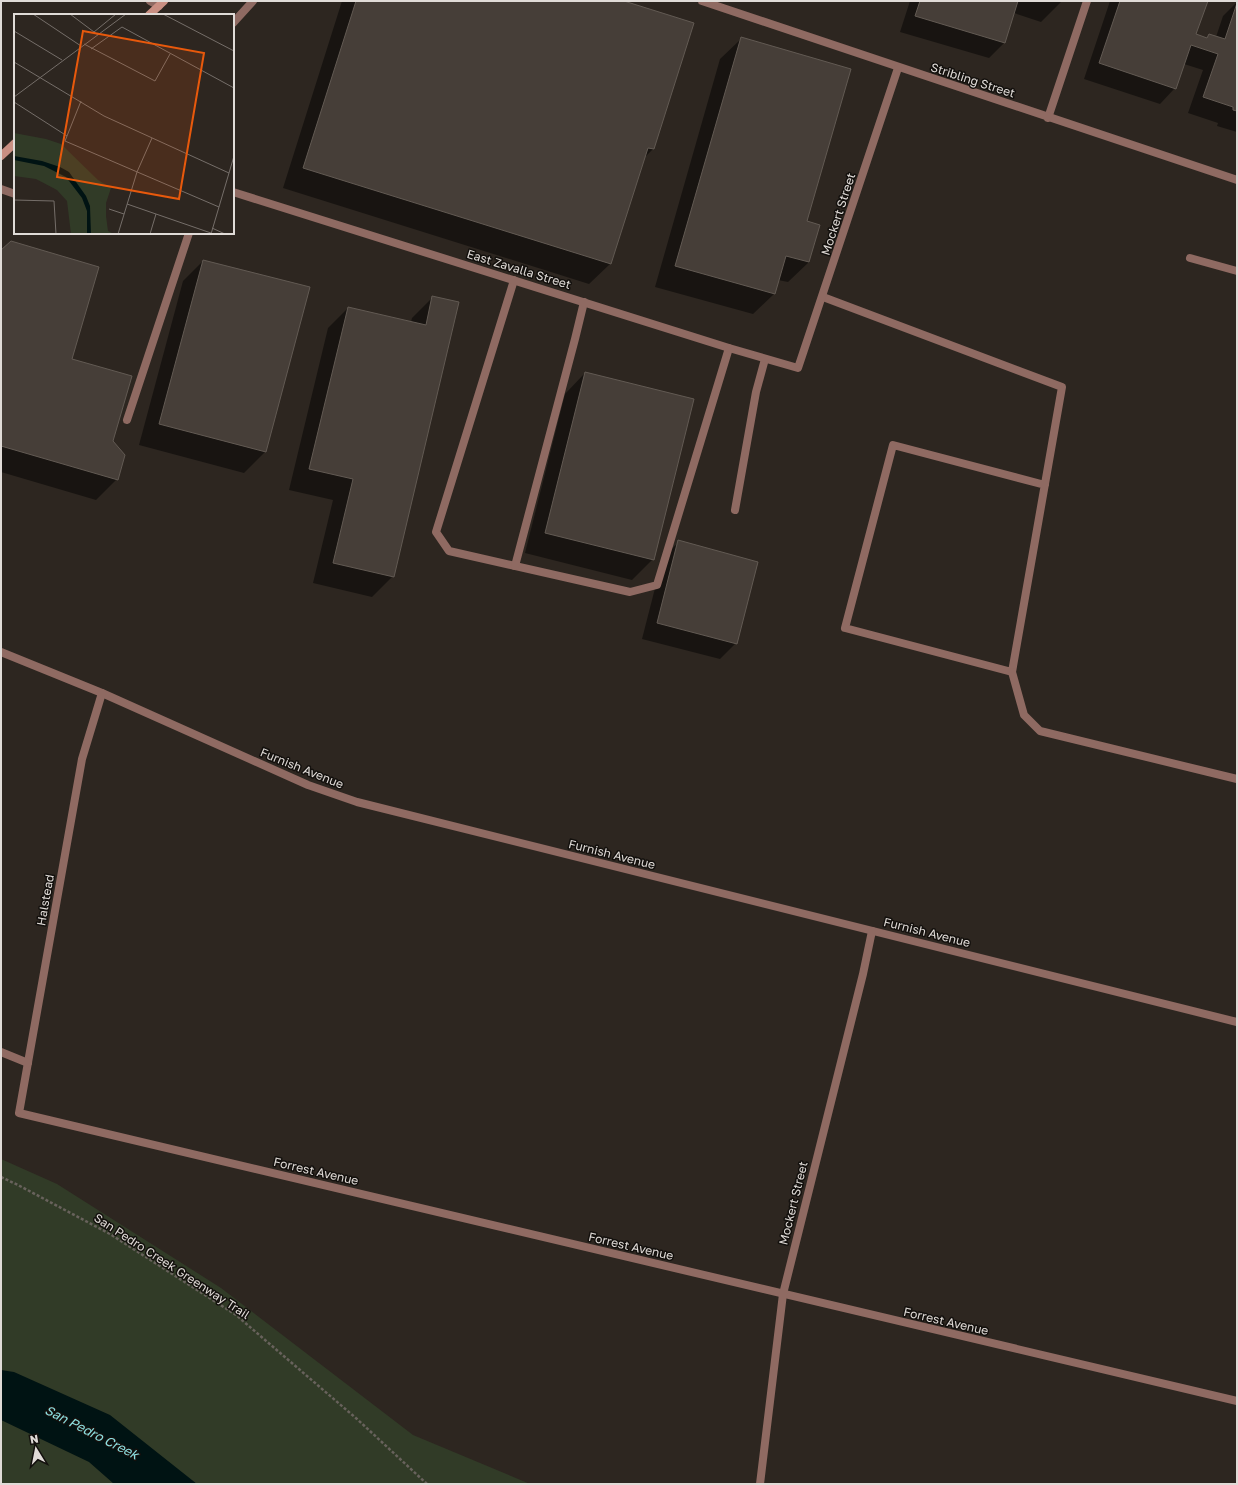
<svg xmlns="http://www.w3.org/2000/svg" width="1238" height="1485" font-family="'Golos Text',sans-serif">
  <style>
    .green { fill: #313b27 }
    .water { fill: #001313 }
    .shadow { fill: #0007 }
    .building { fill: #463e38; stroke: #625a53 }
    .lines { fill: none; stroke-linecap: round; stroke-linejoin: round }
    .path { stroke: #68625c; stroke-width: 2.5; stroke-dasharray: 3 2; stroke-linecap: butt }
    .service { stroke: #8f6a62; stroke-width: 8 }
    .minor { stroke: #8f6a62; stroke-width: 8 }
    .secondary { stroke: #ca8f82; stroke-width: 8 }
    .labels { text-anchor: middle; dominant-baseline: central; stroke-width: 3; stroke-linejoin: round; paint-order: stroke }
    .street-label { font-size: 12px; fill: #e0dbd7; stroke: #13100d }
    .water-label { font-size: 13px; font-style: italic; fill: #8de0e1; stroke: #13100d }
    .inset-road { fill: none; stroke: #756e69; stroke-width: 1 }
    .view { fill: #e8590c; fill-opacity: 0.15; stroke: #e8590c; stroke-width: 2 }
    .inset-edge { fill: none; stroke: #e0dbd7; stroke-width: 2 }
  </style>
  <rect width="100%" height="100%" fill="#2d2620"/>
  <path class="green" d="M1 1159 57 1184 221 1288 413 1435 530 1484H1Z"/>
  <path class="water" d="M1 1370 14 1372 110 1415 197 1484H114L89 1462 1 1420Z"/>
  <g class="shadow">
    <path d="M342 1H620L693 24 653 149 643 159 610 264 589 284 283 188Z"/>
    <path d="M910 1H1062L1041 22 1014 13 1004 43 989 58 900 32Z"/>
    <path d="M1110 1H1206L1195 35 1206 39 1209 35 1216 37 1223 16 1237 2V132L1217 126 1218 123 1188 113 1203 70 1184 64 1175 88 1160 104 1084 79Z"/>
    <path d="M741 39 806 222 809 262 788 282 778 280 774 294 753 314 655 287 720 59Z"/>
    <path d="M1 252 71 359 111 441 117 479 96 500 1 472Z"/>
    <path d="M203 261 308 288 265 452 244 473 139 445 183 281Z"/>
    <path d="M433 297 393 576 372 597 313 583 333 500 289 490 328 328 348 308 411 322 412 318Z"/>
    <path d="M585 373 653 559 632 580 525 553 565 394Z"/>
    <path d="M679 542 736 643 720 659 642 639 663 557Z"/>
  </g>
  <g class="building">
    <path d="M356 1H624L694 23 654 149 648 148 611 264 303 168Z"/>
    <path d="M920 1H1018L1005 43 915 16Z"/>
    <path d="M1120 1H1208L1196 34 1207 38 1209 34 1225 39 1237 3V111L1233 110V107L1203 97 1218 54 1191 45 1176 89 1099 63Z"/>
    <path d="M741 37 851 69 807 221 820 225 809 262 786 256 775 294 675 266Z"/>
    <path d="M11 241 99 267 72 359 132 376 113 441 125 455 118 480 1 446V250Z"/>
    <path d="M203 260 310 287 266 452 159 424Z"/>
    <path d="M432 296 459 302 394 577 333 563 353 479 309 469 348 307 426 325Z"/>
    <path d="M585 372 694 399 654 560 545 533Z"/>
    <path d="M678 540 758 562 737 644 657 623Z"/>
  </g>
  <g class="lines">
    <path class="path" d="M1 1177 18 1185 110 1234 236 1315 357 1419 427 1484"/>
    <g class="service">
      <path d="M1048 118 1087 1"/>
      <path d="M1 189 15 194"/>
      <path d="M1190 258 1237 271"/>
      <path d="M514 280 436 532 449 551 630 592 657 585 729 348"/>
      <path d="M823 297 1062 387 1012 672 845 628 893 445 1045 485"/>
      <path d="M127 420 189 233"/>
      <path d="M735 510 756 392 765 359"/>
      <path d="M515 566 575 339 584 302"/>
      <path d="M1012 672 1024 715 1040 731 1237 779"/>
    </g>
    <g class="minor">
      <path d="M150 1 159 6"/>
      <path d="M702 1 1237 180"/>
      <path d="M233 23 253 1"/>
      <path d="M233 192 729 348 798 368 898 68"/>
      <path d="M1 652 102 693 308 785 357 802 1237 1022"/>
      <path d="M102 693 82 759 19 1113 1237 1401"/>
      <path d="M1 1052 28 1063"/>
      <path d="M760 1484 783 1294 863 974 872 931"/>
    </g>
    <g class="secondary">
      <path d="M149 15 164 1"/>
      <path d="M1 156 15 143"/>
    </g>
  </g>
  <g class="labels">
    <g class="street-label">
      <text transform="translate(973 80) rotate(18)">Stribling Street</text>
      <text transform="translate(838 214) rotate(-72)">Mockert Street</text>
      <text transform="translate(519 269) rotate(17)">East Zavalla Street</text>
      <text transform="translate(302 768) rotate(22)">Furnish Avenue</text>
      <text transform="translate(612 854) rotate(14)">Furnish Avenue</text>
      <text transform="translate(45 900) rotate(-80)">Halstead</text>
      <text transform="translate(927 932) rotate(14)">Furnish Avenue</text>
      <text transform="translate(316 1171) rotate(13)">Forrest Avenue</text>
      <text transform="translate(793 1203) rotate(-76)">Mockert Street</text>
      <text transform="translate(631 1246) rotate(13)">Forrest Avenue</text>
      <text transform="translate(172 1266) rotate(33)">San Pedro Creek Greenway Trail</text>
      <text transform="translate(946 1321) rotate(13)">Forrest Avenue</text>
    </g>
    <g class="water-label">
      <text transform="translate(92 1432) rotate(27)">San Pedro Creek</text>
    </g>
  </g>
  <g transform="translate(14 14)">
    <rect width="220" height="220" fill="#2d2620"/>
    <path d="M0 119 32 125 47 130 84 166 97 174 92 189V202L94 217 100 220H57L53 187 43 176 22 165 0 162Z" fill="#313b27"/>
    <path d="M0 142 28 147 46 153 55 158 72 182 76 192 77 220H73V197L68 184 52 163 30 152 0 146Z" fill="#001313"/>
    <path class="inset-road" d="M19 0 67 32M56 0 84 21M149 0 220 37M0 17 48 46M80 18 102 0M70 30 141 67 156 40M77 35 108 13 220 74M0 48 90 102 215 159M0 83 112 0M67 87 51 127 205 193M0 88 53 122M0 186 40 187 42 220M113 190 197 219M95 195 110 200M198 214 211 220M104 220 123 158 138 124M136 220 142 200M197 220 220 142"/>
    <path class="view" d="M69 17 190 39 165 185 43 163Z"/>
    <rect width="220" height="220" class="inset-edge"/>
  </g>
  <rect width="1238" height="1485" fill="none" stroke="#e0dbd7" stroke-width="4"/>
  <g transform="translate(36 1449) rotate(350)" stroke="#13100d" stroke-width="3" paint-order="stroke">
  <path d="M0-3L7 15L0 10L-7 15Z" fill="#e0dbd7"/>
  <text y="-6" font-size="11" font-weight="bold" text-anchor="middle" fill="#e0dbd7">N</text>
  </g>
</svg>
